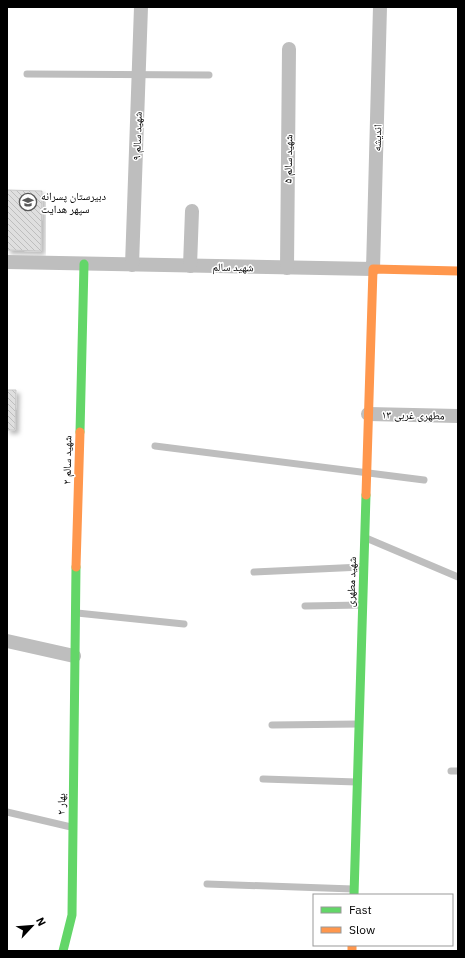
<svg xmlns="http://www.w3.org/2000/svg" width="465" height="958" font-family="'IBM Plex Sans','Noto Naskh Arabic',sans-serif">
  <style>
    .building { fill: url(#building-back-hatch); stroke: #c7c7c7; filter: url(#shadow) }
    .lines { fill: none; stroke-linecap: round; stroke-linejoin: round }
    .lane { stroke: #bebebe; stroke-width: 7 }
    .street { stroke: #bebebe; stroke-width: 14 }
    .fast { stroke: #63d668; stroke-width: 9 }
    .slow { stroke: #ff974d; stroke-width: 9 }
    .labels { text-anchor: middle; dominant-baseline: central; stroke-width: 3; stroke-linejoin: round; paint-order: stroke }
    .street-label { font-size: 11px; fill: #000; stroke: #fff }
    .poi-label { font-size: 11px; fill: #000; stroke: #fff; text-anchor: start }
  </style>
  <defs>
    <pattern id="building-back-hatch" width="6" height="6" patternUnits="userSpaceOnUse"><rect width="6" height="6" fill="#dfdfdf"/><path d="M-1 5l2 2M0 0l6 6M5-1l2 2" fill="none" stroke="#bebebe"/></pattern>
    <filter id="shadow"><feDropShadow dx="3.5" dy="3.5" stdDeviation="2" flood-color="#0004"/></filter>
  </defs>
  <rect width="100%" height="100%" fill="#fff"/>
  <g class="building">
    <path d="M7 190 42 191 41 251 7 250Z"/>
    <path d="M7 390H16L15 430H7Z"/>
  </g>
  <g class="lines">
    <g class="lane">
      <path d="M27 74 209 75"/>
      <path d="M155 446 424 480"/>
      <path d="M366 538 458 577"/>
      <path d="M254 572 362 567"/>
      <path d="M305 606 362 605"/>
      <path d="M77 613 184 624"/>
      <path d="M272 725 359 724"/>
      <path d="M451 771H458"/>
      <path d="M263 779 357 782"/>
      <path d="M7 812 71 827"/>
      <path d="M207 884 353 889"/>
    </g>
    <g class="street">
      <path d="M7 262 373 269 380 7"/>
      <path d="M132 265 141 7"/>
      <path d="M190 266 192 211"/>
      <path d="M287 268 289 49"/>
      <path d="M368 414 458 416"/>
      <path d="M7 641 74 656"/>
    </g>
    <g class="fast">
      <path d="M80 432 84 264"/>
      <path d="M354 895 366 495"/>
      <path d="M63 951 72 915 76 567"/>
    </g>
    <g class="slow">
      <path d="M366 495 373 269 458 271"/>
      <path d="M76 567 80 432"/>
      <path d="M352 945V951"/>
    </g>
  </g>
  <defs>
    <symbol id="school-ring" viewBox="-11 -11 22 22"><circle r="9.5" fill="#fff" stroke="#595959" stroke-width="1.5"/><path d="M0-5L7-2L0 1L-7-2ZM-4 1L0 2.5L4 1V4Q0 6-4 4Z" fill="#595959"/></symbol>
  </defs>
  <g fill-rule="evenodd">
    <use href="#school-ring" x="18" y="192" width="20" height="20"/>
  </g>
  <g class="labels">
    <g class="street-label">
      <text transform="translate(137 136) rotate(-88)">شهید سالم ۹</text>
      <text transform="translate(377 138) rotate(-88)">اندیشه</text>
      <text transform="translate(288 159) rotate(-89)">شهید سالم ۵</text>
      <text transform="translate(233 267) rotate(1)">شهید سالم</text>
      <text transform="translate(413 415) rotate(1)">مطهری غربی ۱۳</text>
      <text transform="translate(67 460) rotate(-89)">شهید سالم ۲</text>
      <text transform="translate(351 582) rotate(-88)">شهید مطهری</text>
      <text transform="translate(61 804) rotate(-89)">بهار ۲</text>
    </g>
    <g class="poi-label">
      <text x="41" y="196">دبیرستان پسرانه<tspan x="41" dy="13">سپهر هدایت</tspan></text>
    </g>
  </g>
  <rect width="465" height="958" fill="none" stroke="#000000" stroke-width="16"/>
  <rect x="313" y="894" width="140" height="52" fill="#ffffff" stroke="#999999"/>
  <rect x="321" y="907" width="20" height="6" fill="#63d668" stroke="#999999"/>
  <text x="349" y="914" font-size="12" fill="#000000">Fast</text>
  <rect x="321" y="927" width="20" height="6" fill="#ff974d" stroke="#999999"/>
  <text x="349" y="934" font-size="12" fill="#000000">Slow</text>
  <g transform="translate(32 926) rotate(64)" stroke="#ffffff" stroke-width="3" paint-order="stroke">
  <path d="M0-3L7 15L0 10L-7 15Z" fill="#000000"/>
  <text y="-6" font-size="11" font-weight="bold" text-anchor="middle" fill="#000000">N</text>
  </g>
</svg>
